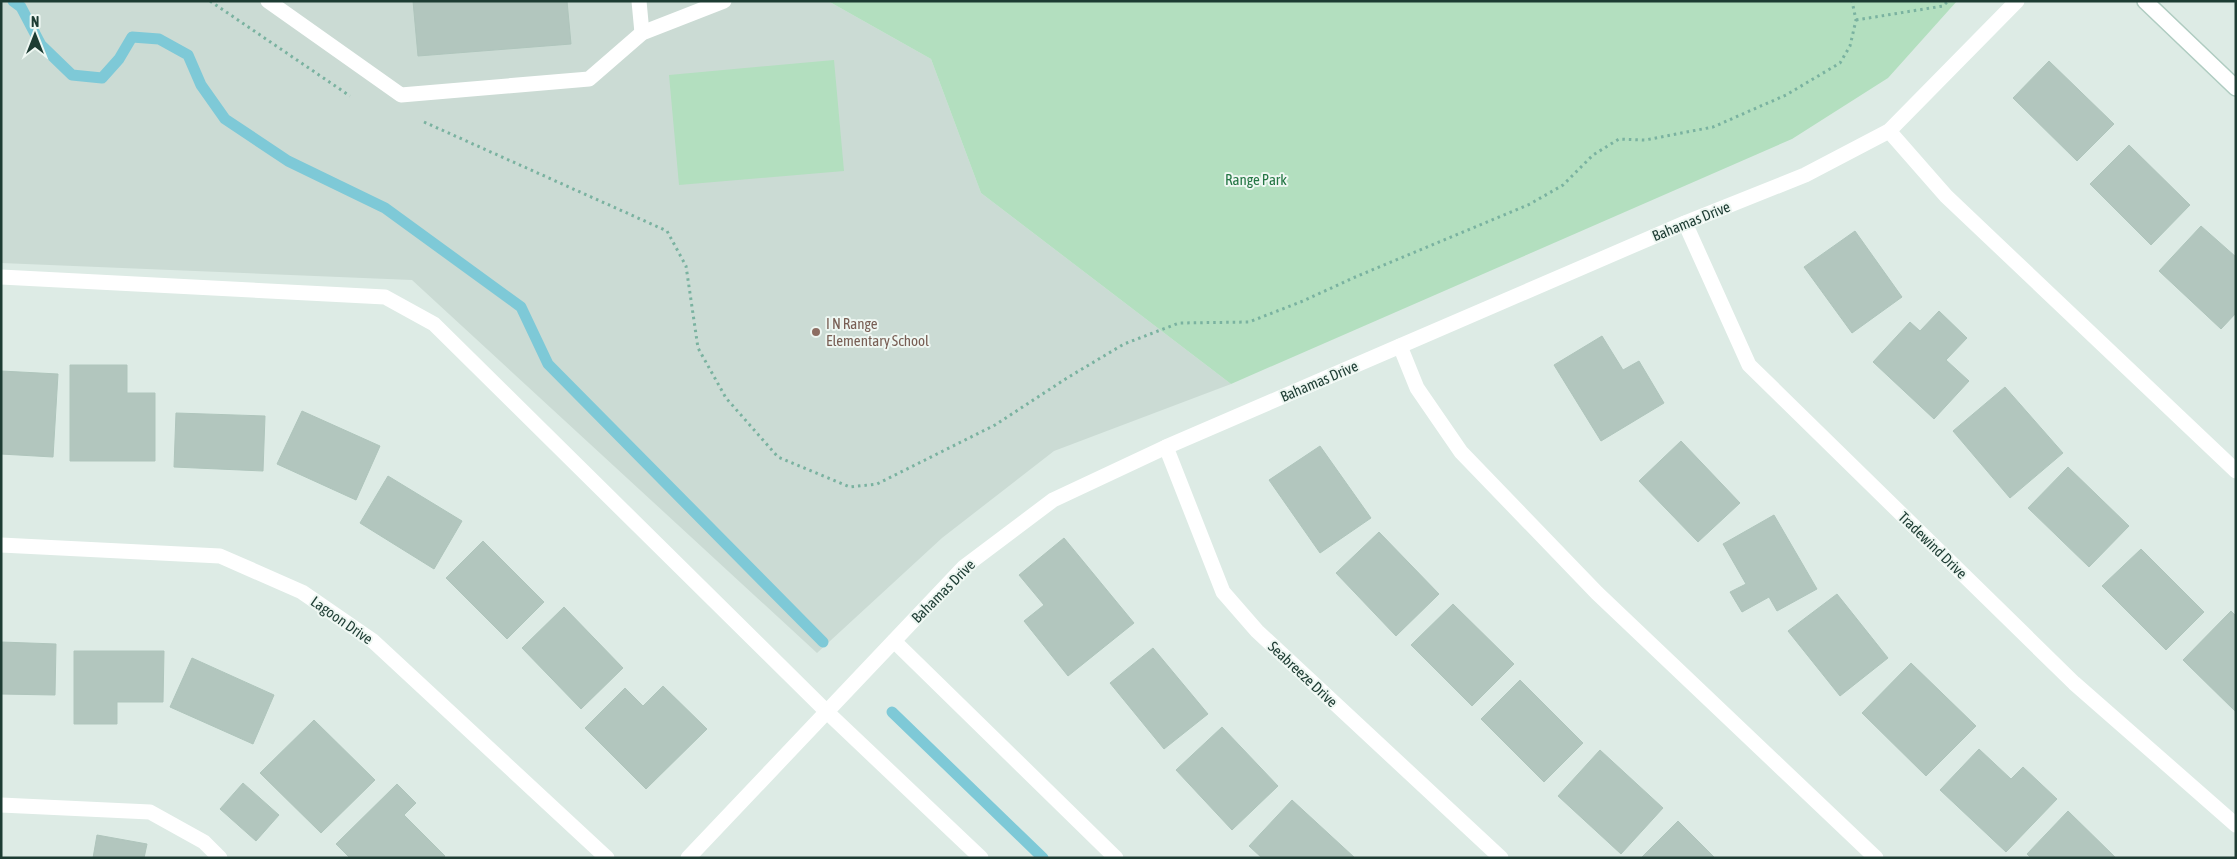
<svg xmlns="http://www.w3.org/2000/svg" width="2237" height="859" font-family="'Asap Condensed',sans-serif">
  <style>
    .built { fill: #cbdbd4 }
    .green { fill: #b3dfbf }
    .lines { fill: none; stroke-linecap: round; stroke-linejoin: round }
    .stream { stroke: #7ec9d7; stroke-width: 11 }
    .building { fill: #b2c6be; stroke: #afc5bc }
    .secondary-casing { stroke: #afccc1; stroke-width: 18 }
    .path { stroke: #7ab2a0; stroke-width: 3; stroke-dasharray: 2.5 4; stroke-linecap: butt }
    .lane { stroke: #fff; stroke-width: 15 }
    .street { stroke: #fff; stroke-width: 15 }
    .secondary { stroke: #fff; stroke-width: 15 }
    .education-dot { fill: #8d6e63; stroke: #eef7f2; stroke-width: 2 }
    .labels { text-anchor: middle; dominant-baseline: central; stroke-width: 4; stroke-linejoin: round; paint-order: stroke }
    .park-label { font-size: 15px; fill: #247644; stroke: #eef7f2 }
    .street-label { font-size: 15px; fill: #1d3c33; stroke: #eef7f2 }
    .education-label { font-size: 15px; fill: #785e54; stroke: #eef7f2; text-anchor: start }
  </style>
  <rect width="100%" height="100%" fill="#ddebe5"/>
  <path class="built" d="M1 1H828L931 59 981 193 1231 384 1054 451 942 538 817 653 412 280 1 263Z"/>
  <g class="green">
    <path d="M828 1H1957L1888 78 1792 139 1231 384 981 193 931 59Z"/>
    <path d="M834 60 844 171 679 185 669 75Z"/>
  </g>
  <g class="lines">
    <g class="stream">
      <path d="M13 1 21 7 41 45 72 75 102 78 119 59 132 37 159 39 188 55 201 85 225 119 288 161 385 208 521 307 548 364 823 642"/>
      <path d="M892 712 1043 858"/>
    </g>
  </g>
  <g class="building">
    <path d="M413 1H567L571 44 418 56Z"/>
    <path d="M2049 61 2114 124 2077 161 2013 98Z"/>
    <path d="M2129 145 2190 205 2151 245 2090 184Z"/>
    <path d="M2201 226 2236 257V313L2221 329 2159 271Z"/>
    <path d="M1855 231 1902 297 1852 333 1804 267Z"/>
    <path d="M1939 311 1967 338 1946 360 1969 381 1934 419 1873 362 1910 322 1920 331Z"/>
    <path d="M1602 336 1623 370 1639 361 1664 403 1601 441 1554 365Z"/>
    <path d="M70 365H127V393H155V461H70Z"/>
    <path d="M1 371 58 374 53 457 1 454Z"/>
    <path d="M2005 387 2063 453 2010 498 1953 431Z"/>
    <path d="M302 411 380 446 356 500 277 464Z"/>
    <path d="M176 413 265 416 263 471 174 467Z"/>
    <path d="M1681 441 1740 503 1698 542 1639 481Z"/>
    <path d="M1320 446 1371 518 1320 553 1269 480Z"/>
    <path d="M2068 467 2129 526 2089 567 2028 508Z"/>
    <path d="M388 476 462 521 434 569 360 523Z"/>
    <path d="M1774 515 1817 589 1777 611 1769 597 1742 612 1730 592 1746 584 1723 544Z"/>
    <path d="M1379 532 1439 594 1396 636 1336 573Z"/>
    <path d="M1064 538 1134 623 1068 676 1024 621 1044 605 1019 575Z"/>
    <path d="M483 541 544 602 507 639 446 578Z"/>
    <path d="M2141 549 2204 612 2166 650 2102 586Z"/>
    <path d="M1837 594 1888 658 1840 696 1788 631Z"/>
    <path d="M1453 604 1514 664 1472 706 1411 645Z"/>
    <path d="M564 607 623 668 581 709 522 648Z"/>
    <path d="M2231 611 2236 616V712L2183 660Z"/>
    <path d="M1 642 56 644 55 695 1 694Z"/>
    <path d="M1153 648 1208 714 1164 749 1110 683Z"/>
    <path d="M74 651H164L163 702H117V724H74Z"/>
    <path d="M192 658 274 695 253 744 170 707Z"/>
    <path d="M1911 663 1976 726 1926 776 1862 713Z"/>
    <path d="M1520 680 1583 743 1544 782 1481 719Z"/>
    <path d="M663 686 707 729 646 789 585 728 625 688 643 706Z"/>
    <path d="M314 720 375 780 321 833 260 773Z"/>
    <path d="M1222 727 1278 786 1232 830 1176 770Z"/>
    <path d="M1979 749 2011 779 2023 767 2057 799 2006 852 1940 790Z"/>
    <path d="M1600 750 1663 808 1621 854 1558 796Z"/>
    <path d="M243 783 279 815 256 841 220 809Z"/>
    <path d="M397 784 416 803 404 815 445 856 443 858H350L336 844Z"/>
    <path d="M1292 800 1355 858H1262L1249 846Z"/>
    <path d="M2068 811 2116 858H2031L2027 854Z"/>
    <path d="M1678 821 1715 858H1641Z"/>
    <path d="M97 835 147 844 144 858H93Z"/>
  </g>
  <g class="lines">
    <defs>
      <path id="secondary" d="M2145 1 2236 88"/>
    </defs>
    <use href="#secondary" class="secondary-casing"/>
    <g class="path">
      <path d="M210 1 350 96"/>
      <path d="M1856 20 1943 6 1948 1"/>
      <path d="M424 122 667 231 686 266 698 348 726 398 778 457 850 487 877 484 995 425 1067 378 1124 344 1179 323 1249 322 1303 301 1353 278 1530 204 1563 185 1593 155 1619 139 1645 140 1713 127 1786 95 1840 63 1850 46 1856 20 1852 1"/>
    </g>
    <g class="lane">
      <path d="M268 1 401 95 589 79 642 33 724 1"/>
      <path d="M639 1 642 33"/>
      <path d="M1889 131 1946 196 2236 471"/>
      <path d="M1 277 385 297 434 324 827 712 981 858"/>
      <path d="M1400 346 1417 388 1461 452 1597 593 1876 858"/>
      <path d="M894 641 1116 858"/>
      <path d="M1 805 150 812 204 842 220 858"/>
    </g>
    <g class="street">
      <path d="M1685 223 1749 365 2074 683 2236 825"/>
      <path d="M1166 447 1223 592 1257 631 1501 858"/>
      <path d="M1 545 220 556 302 592 373 641 607 858"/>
      <path d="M688 858 964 567 1053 500 1166 447 1400 346 1685 223 1805 175 1889 131 2017 1"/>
    </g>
    <use href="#secondary" class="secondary"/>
  </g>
  <circle class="education-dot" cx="816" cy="332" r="5"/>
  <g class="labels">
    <g class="park-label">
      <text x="1256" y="179">Range Park</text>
    </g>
    <g class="street-label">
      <text transform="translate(1691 221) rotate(-22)">Bahamas Drive</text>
      <text transform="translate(1319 381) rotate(-23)">Bahamas Drive</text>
      <text transform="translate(1933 545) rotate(44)">Tradewind Drive</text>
      <text transform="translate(943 591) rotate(-45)">Bahamas Drive</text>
      <text transform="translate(342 620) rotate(35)">Lagoon Drive</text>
      <text transform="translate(1303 674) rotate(43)">Seabreeze Drive</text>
    </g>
    <g class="education-label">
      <text x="826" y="323">I N Range<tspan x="826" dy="17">Elementary School</tspan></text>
    </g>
  </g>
  <rect width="2237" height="859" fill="none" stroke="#1d3c33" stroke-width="5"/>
  <g transform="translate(35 35)" stroke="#eef7f2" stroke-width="4" paint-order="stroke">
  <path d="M0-4L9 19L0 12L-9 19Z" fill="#1d3c33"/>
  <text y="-8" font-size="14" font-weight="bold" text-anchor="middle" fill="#1d3c33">N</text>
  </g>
</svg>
